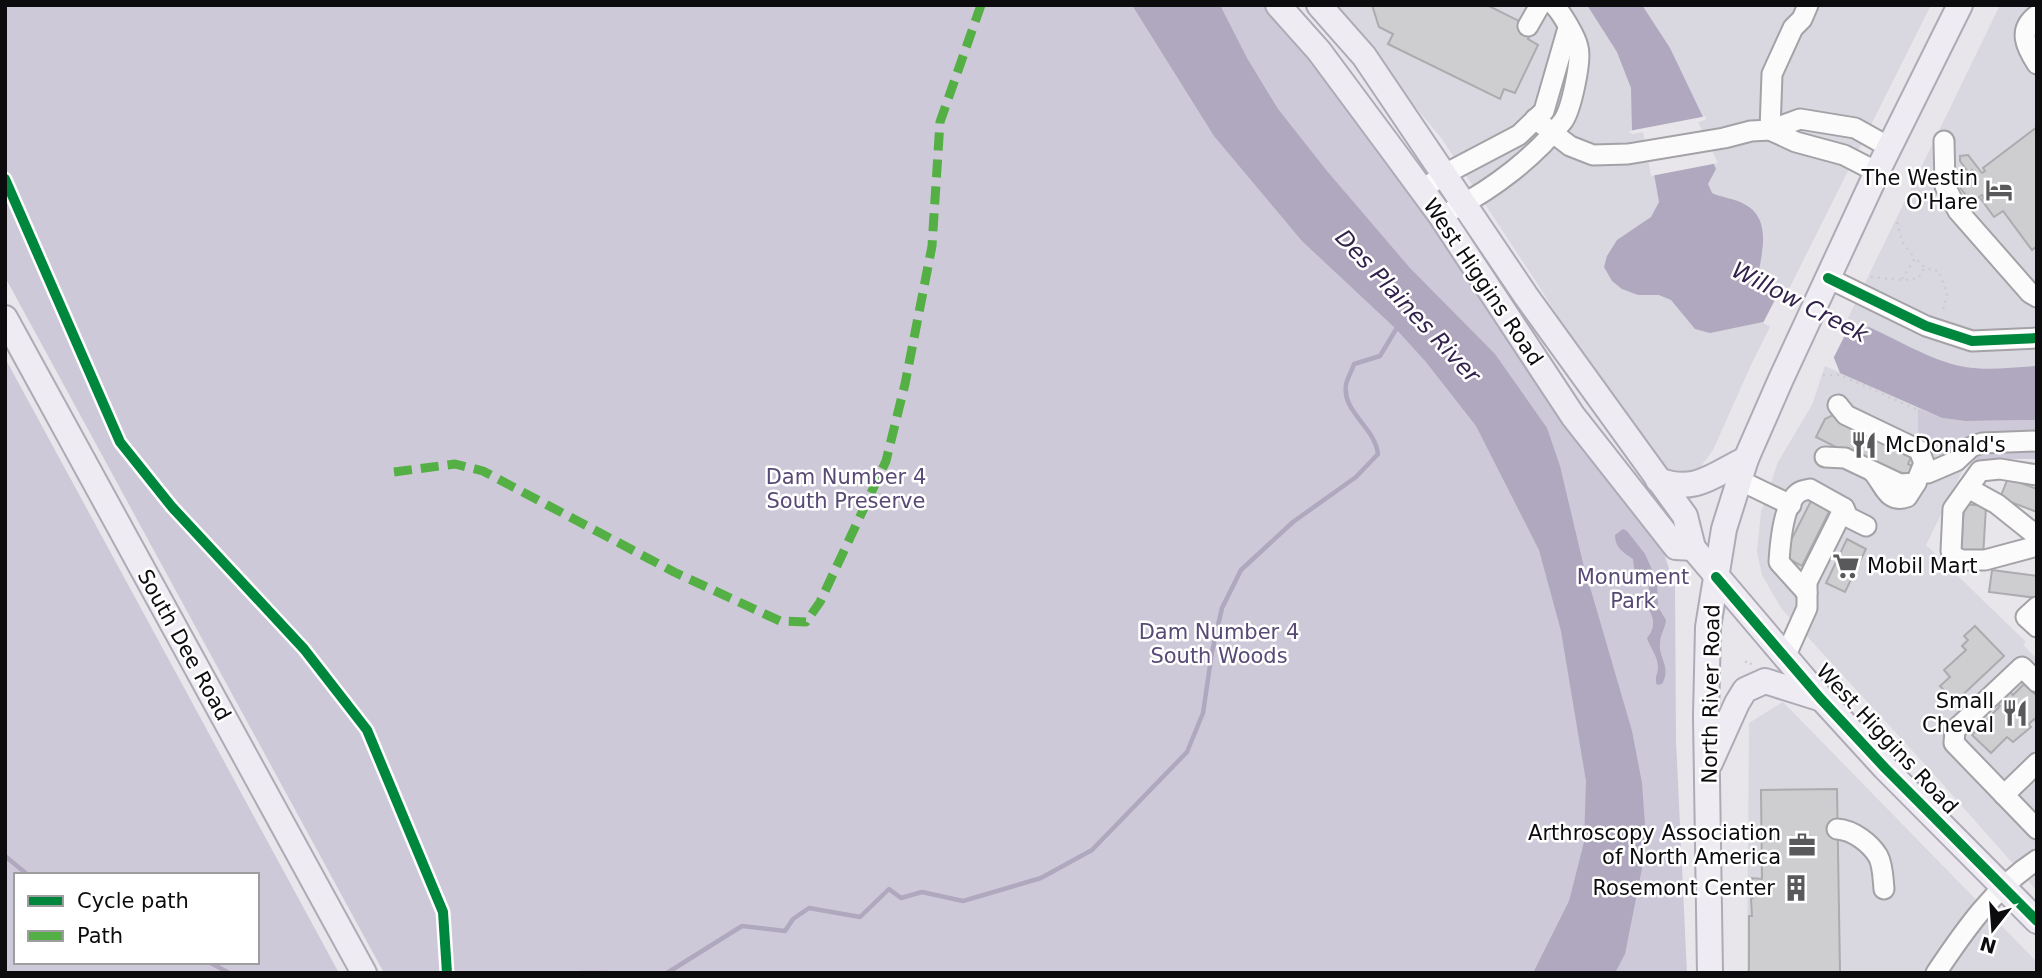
<svg xmlns="http://www.w3.org/2000/svg" width="2042" height="978" font-family="'DejaVu Sans',sans-serif">
  <style>
    .built { fill: #d9d7e0 }
    .green { fill: #cec9d9; fill-rule: evenodd }
    .water { fill: #afa8be }
    .pier { fill: #e8e6eb }
    .lines { fill: none; stroke-linecap: round; stroke-linejoin: round }
    .stream { stroke: #afa8be; stroke-width: 4.5 }
    .building { fill: #cecdd0; stroke: #acabae; stroke-width: 2 }
    .minor-casing { stroke: #a4a2a6; stroke-width: 23 }
    .major-casing { stroke: #aeaab6; stroke-width: 28 }
    .path { stroke: #cdcccd; stroke-width: 2.5; stroke-dasharray: 2 5; stroke-linecap: butt }
    .minor { stroke: #fcfbfc; stroke-width: 19 }
    .major { stroke: #eeecf2; stroke-width: 24 }
    .quiet { stroke: #54b044; stroke-width: 9; stroke-dasharray: 18 9; stroke-linecap: butt }
    .cycleway-casing { stroke: #fff; stroke-width: 15 }
    .cycleway { stroke: #00873e; stroke-width: 10 }
    .labels { text-anchor: middle; dominant-baseline: central; stroke-width: 5; stroke-linejoin: round; paint-order: stroke }
    .poi-label { font-size: 21px; fill: #0c0b0e; stroke: #fff; text-anchor: end }
    .street-label { font-size: 21px; fill: #0c0b0e; stroke: #fff }
    .park-label { font-size: 21px; fill: #584975; stroke: #fff }
    .water-label { font-size: 23px; font-style: italic; fill: #33234c; stroke: #fff }
  </style>
  <rect width="100%" height="100%" fill="#e8e6eb"/>
  <g class="built">
    <path d="M1331 5H1931L1751 365 1713 450 1696 473 1685 476 1661 468 1612 404 1537 283 1442 139Z"/>
    <path d="M2000 5H2037V379H1971L1847 320Z"/>
    <path d="M1825 366 1918 408V431L1967 462 1926 545 2026 642 2023 645 2037 659V891L1931 771 1781 608 1762 575 1757 552 1761 512 1778 462 1812 405Z"/>
    <path d="M1783 702 2037 962V973H1747L1749 723Z"/>
  </g>
  <g class="green">
    <path d="M5 5H1262L1307 53 1374 140 1575 436 1664 553 1675 587 1676 740 1687 973H384L5 277Z"/>
    <path d="M5 358 339 973H5ZM16 875H257V962H16Z"/>
    <path d="M1918 408 1942 418 1965 421 2037 420V459H1985L1967 462 1947 458 1930 451 1918 431Z"/>
  </g>
  <g class="water">
    <path d="M1132 5H1220L1247 58 1278 109 1327 171 1410 268 1495 354 1547 428 1560 466 1583 563 1632 731 1642 783 1645 825 1644 858 1625 954 1615 973H1533L1569 901 1584 842 1586 781 1561 631 1539 550 1476 426 1426 362 1396 329 1302 241 1214 136Z"/>
    <path d="M1587 5H1642L1670 48 1703 117 1693 120 1716 169 1708 184 1712 193C1722 198 1734 198 1744 204 1772 218 1762 252 1758 276L1772 289 1775 297 1848 333 1869 327C1900 341 1932 361 1965 367 1989 371 2013 367 2037 366V420L1965 421 1942 418 1840 373 1834 358 1763 322 1710 333 1695 329 1671 300 1659 295H1638L1622 289 1612 281 1604 267 1607 256 1617 240 1651 217 1659 202 1646 128 1632 131 1631 88 1617 52Z"/>
    <path d="M1623 529 1627 531 1645 554 1657 581 1658 607 1666 620C1665 629 1660 635 1660 643 1658 658 1672 667 1662 684L1657 685C1654 677 1658 675 1658 667 1658 657 1650 647 1647 638 1658 626 1653 611 1642 602L1648 594 1649 587 1634 568 1633 559C1623 552 1615 548 1615 535Z"/>
  </g>
  <g class="pier">
    <path d="M1707 116 1705 120 1698 122 1718 163 1651 176 1643 132 1632 134 1629 131Z"/>
    <path d="M1777 296 1847 331 1833 359 1763 323Z"/>
  </g>
  <g class="lines">
    <g class="stream">
      <path d="M5 856 28 875"/>
      <path d="M209 962 229 973"/>
      <path d="M582 973H606"/>
      <path d="M667 973 742 926 785 931 793 919 809 908 860 917 889 889 901 898 922 892 963 901 1041 878 1092 850 1187 752 1203 713 1212 652 1222 608 1241 570 1293 522 1356 477 1378 454C1375 427 1342 412 1346 385 1347 378 1352 371 1354 364L1380 356 1398 326"/>
    </g>
  </g>
  <g class="building">
    <path d="M1372 5H1487L1533 28 1528 39 1538 45 1515 93 1504 89 1500 99 1388 44 1393 34 1379 27Z"/>
    <path d="M2037 127V246L2032 250 2003 211 1994 217 1981 199 1984 198 1982 195 1972 203 1958 185 1974 173 1972 170 1969 173 1960 161V156L1968 155 1982 173 1985 171 1983 168Z"/>
    <path d="M1835 414 1913 453 1908 464 1916 468 1911 478 1900 472 1897 478 1816 437 1825 419Z"/>
    <path d="M2008 478 2037 489V512L2000 498Z"/>
    <path d="M1812 499 1831 508 1802 566 1783 556Z"/>
    <path d="M1964 504 1986 506 1983 558 1961 557Z"/>
    <path d="M1847 539 1866 549 1845 592 1826 583Z"/>
    <path d="M1992 570 2037 576V598L1989 592Z"/>
    <path d="M1975 626 2004 656 1955 702 1940 686 1950 677 1944 670 1966 650 1962 646 1968 640 1964 636Z"/>
    <path d="M2024 684 2037 696V722L2034 719 2029 724 2031 727 2013 742 2007 737 1991 753 1972 735 2000 706 1998 704 2010 692 2013 695Z"/>
    <path d="M1837 789 1840 973H1749V916H1752L1751 898H1753L1752 878 1762 879 1761 790Z"/>
  </g>
  <g class="lines">
    <defs>
      <g id="minor">
        <path d="M2037 15C2017 30 2026 47 2037 64"/>
        <path d="M1528 26 1540 5"/>
        <path d="M1535 119 1570 146 1593 155 1628 154 1724 138 1751 131 1770 130 1800 119 1855 128 1889 147"/>
        <path d="M1770 130 1772 74 1793 28 1802 19 1808 5"/>
        <path d="M1770 130 1796 142 1844 155 1877 172"/>
        <path d="M1944 141 1945 186 1958 211 2030 293 2037 297"/>
        <path d="M1422 190 1443 175 1519 135 1544 111 1568 28"/>
        <path d="M1454 209C1494 188 1535 157 1563 121 1571 110 1582 60 1578 47 1576 37 1561 12 1554 5"/>
        <path d="M1828 278 1926 326 1972 341 2037 338"/>
        <path d="M1825 457 1845 458 1900 484 1916 483 1924 463 1919 450 1846 415 1838 405"/>
        <path d="M1873 472C1884 484 1887 504 1907 497L1916 483"/>
        <path d="M1928 473 1956 461 1971 447 1982 443 2037 441"/>
        <path d="M2037 475 2000 469 1980 471 1953 509 1951 551 1955 557 1962 560H1985L2037 546"/>
        <path d="M1739 480 1791 505"/>
        <path d="M1968 488 1997 504 2037 536"/>
        <path d="M1807 593 1779 562C1780 545 1783 509 1795 496 1799 491 1804 490 1810 489L1844 508 1848 517 1866 526"/>
        <path d="M2037 607 2026 617 2037 627"/>
        <path d="M1785 657 1807 608V582L1844 508"/>
        <path d="M2037 682 2022 667 1955 730 1954 743 2037 829"/>
        <path d="M2004 795 2037 763"/>
        <path d="M1837 829C1853 830 1870 843 1878 856 1883 865 1883 879 1884 889"/>
        <path d="M1936 973C1964 931 1994 888 2037 860"/>
      </g>
      <g id="major">
        <path d="M1278 5 1319 51 1394 152 1441 216 1573 416 1676 547 1693 548"/>
        <path d="M1319 5 1364 56 1526 296 1685 516 1693 548 1812 688 1885 768 2037 921"/>
        <path d="M5 318 364 973"/>
        <path d="M1658 480C1695 494 1713 475 1746 459"/>
        <path d="M1710 763 1737 703 1745 690 1765 681 1819 698"/>
        <path d="M1710 973 1706 716 1708 627 1724 529 1746 459 1781 379 1877 172 1960 5"/>
      </g>
    </defs>
    <use href="#minor" class="minor-casing"/>
    <use href="#major" class="major-casing"/>
    <g class="path">
      <path d="M1897 222 1902 242 1915 258"/>
      <path d="M1871 277 1905 280 1918 278 1925 268 1939 271 1947 294 1942 314"/>
      <path d="M1902 279 1915 258 1925 268"/>
      <path d="M1823 375H1840L1943 421 1981 424"/>
      <path d="M1745 662 1750 661 1752 667"/>
    </g>
    <use href="#minor" class="minor"/>
    <use href="#major" class="major"/>
    <path class="quiet" d="M394 472 455 464 483 471 674 572 780 621 806 622 820 602 886 461 905 384 932 246 940 122 981 5"/>
    <defs>
      <g id="cycleway">
        <path d="M5 179 120 442 172 507 304 649 367 730 443 912 447 973"/>
        <path d="M1828 278 1926 326 1972 341 2037 338"/>
        <path d="M1716 577 1820 698 1885 768 2037 921"/>
      </g>
    </defs>
    <use href="#cycleway" class="cycleway-casing"/>
    <use href="#cycleway" class="cycleway"/>
  </g>
  <defs>
    <symbol id="hotel-bare" viewBox="-9 -9 18 18"><path d="M-6-4.5h1.5V1H6V5H4.5V3h-9V5H-6ZM-4 0a1.8 1.8 0 1 1 3.6 0ZM.5 0V-2.5h3Q6-2.5 6 0Z" fill="#59585b" stroke="#fff" stroke-width="2.5" paint-order="stroke"/></symbol>
    <symbol id="restaurant-bare" viewBox="-9 -9 18 18"><path d="M-5-6h1v4h1v-4h1v4h1v-4h1v5L-1.5 .5V6h-2V.5L-5-1ZM5-6V6H3V1.5H1.5Q1.5-4 5-6Z" fill="#59585b" stroke="#fff" stroke-width="2.5" paint-order="stroke"/></symbol>
    <symbol id="supermarket-bare" viewBox="-9 -9 18 18"><path d="M-6-5.5h2.5l.6 2H6L4.5 2H-2.5L-4.4-4H-6ZM-1.5 3.2a1.3 1.3 0 1 0 .1 0ZM3 3.2a1.3 1.3 0 1 0 .1 0Z" fill="#59585b" stroke="#fff" stroke-width="2.5" paint-order="stroke"/></symbol>
    <symbol id="office-bare" viewBox="-9 -9 18 18"><path d="M-6-3h4V-5.5h4V-3h4V5H-6ZM-1-4.5V-3h2v-1.5ZM-6 0V1H6V0Z" fill="#59585b" stroke="#fff" stroke-width="2.5" paint-order="stroke"/></symbol>
    <symbol id="building-bare" viewBox="-9 -9 18 18"><path d="M-4-6H4V6H1V3H-1V6H-4ZM-2.5-4.3h1.7v1.8h-1.7ZM.8-4.3h1.7v1.8H.8ZM-2.5-1h1.7V.8h-1.7ZM.8-1h1.7V.8H.8Z" fill="#59585b" stroke="#fff" stroke-width="2.5" paint-order="stroke"/></symbol>
  </defs>
  <g fill-rule="evenodd">
    <use href="#hotel-bare" x="1980" y="171" width="38" height="38"/>
    <use href="#restaurant-bare" x="1845" y="426" width="38" height="38"/>
    <use href="#supermarket-bare" x="1827" y="547" width="38" height="38"/>
    <use href="#restaurant-bare" x="1996" y="694" width="38" height="38"/>
    <use href="#office-bare" x="1783" y="826" width="38" height="38"/>
    <use href="#building-bare" x="1777" y="869" width="38" height="38"/>
  </g>
  <g class="labels">
    <g class="poi-label">
      <text x="1978" y="178">The Westin<tspan x="1978" dy="24">O'Hare</tspan></text>
      <text x="1885" y="445" text-anchor="start">McDonald's</text>
      <text x="1867" y="566" text-anchor="start">Mobil Mart</text>
      <text x="1994" y="701">Small<tspan x="1994" dy="24">Cheval</tspan></text>
      <text x="1781" y="833">Arthroscopy Association<tspan x="1781" dy="24">of North America</tspan></text>
      <text x="1775" y="888">Rosemont Center</text>
    </g>
    <g class="street-label">
      <text transform="translate(1483 282) rotate(56)">West Higgins Road</text>
      <text transform="translate(184 645) rotate(61)">South Dee Road</text>
      <text transform="translate(1711 694) rotate(-89)">North River Road</text>
      <text transform="translate(1887 739) rotate(47)">West Higgins Road</text>
    </g>
    <g class="park-label">
      <text x="846" y="477">Dam Number 4<tspan x="846" dy="24">South Preserve</tspan></text>
      <text x="1633" y="577">Monument<tspan x="1633" dy="24">Park</tspan></text>
      <text x="1219" y="632">Dam Number 4<tspan x="1219" dy="24">South Woods</tspan></text>
    </g>
    <g class="water-label">
      <text transform="translate(1800 302) rotate(27)">Willow Creek</text>
      <text transform="translate(1408 306) rotate(47)">Des Plaines River</text>
    </g>
  </g>
  <rect width="2042" height="978" fill="none" stroke="#0c0b0e" stroke-width="14"/>
  <rect x="14" y="873" width="245" height="91" fill="#ffffff" stroke="#9e9d9f" stroke-width="2"/>
  <rect x="28" y="896" width="35" height="10" fill="#00873e" stroke="#9e9d9f" stroke-width="2"/>
  <text x="77" y="908" font-size="21" fill="#0c0b0e">Cycle path</text>
  <rect x="28" y="931" width="35" height="10" fill="#54b044" stroke="#9e9d9f" stroke-width="2"/>
  <text x="77" y="943" font-size="21" fill="#0c0b0e">Path</text>
  <g transform="translate(1993 929) rotate(197)" stroke="#ffffff" stroke-width="5" paint-order="stroke">
  <path d="M0-5L12 26L0 18L-12 26Z" fill="#0c0b0e"/>
  <text y="-10" font-size="19" font-weight="bold" text-anchor="middle" fill="#0c0b0e">N</text>
  </g>
</svg>
